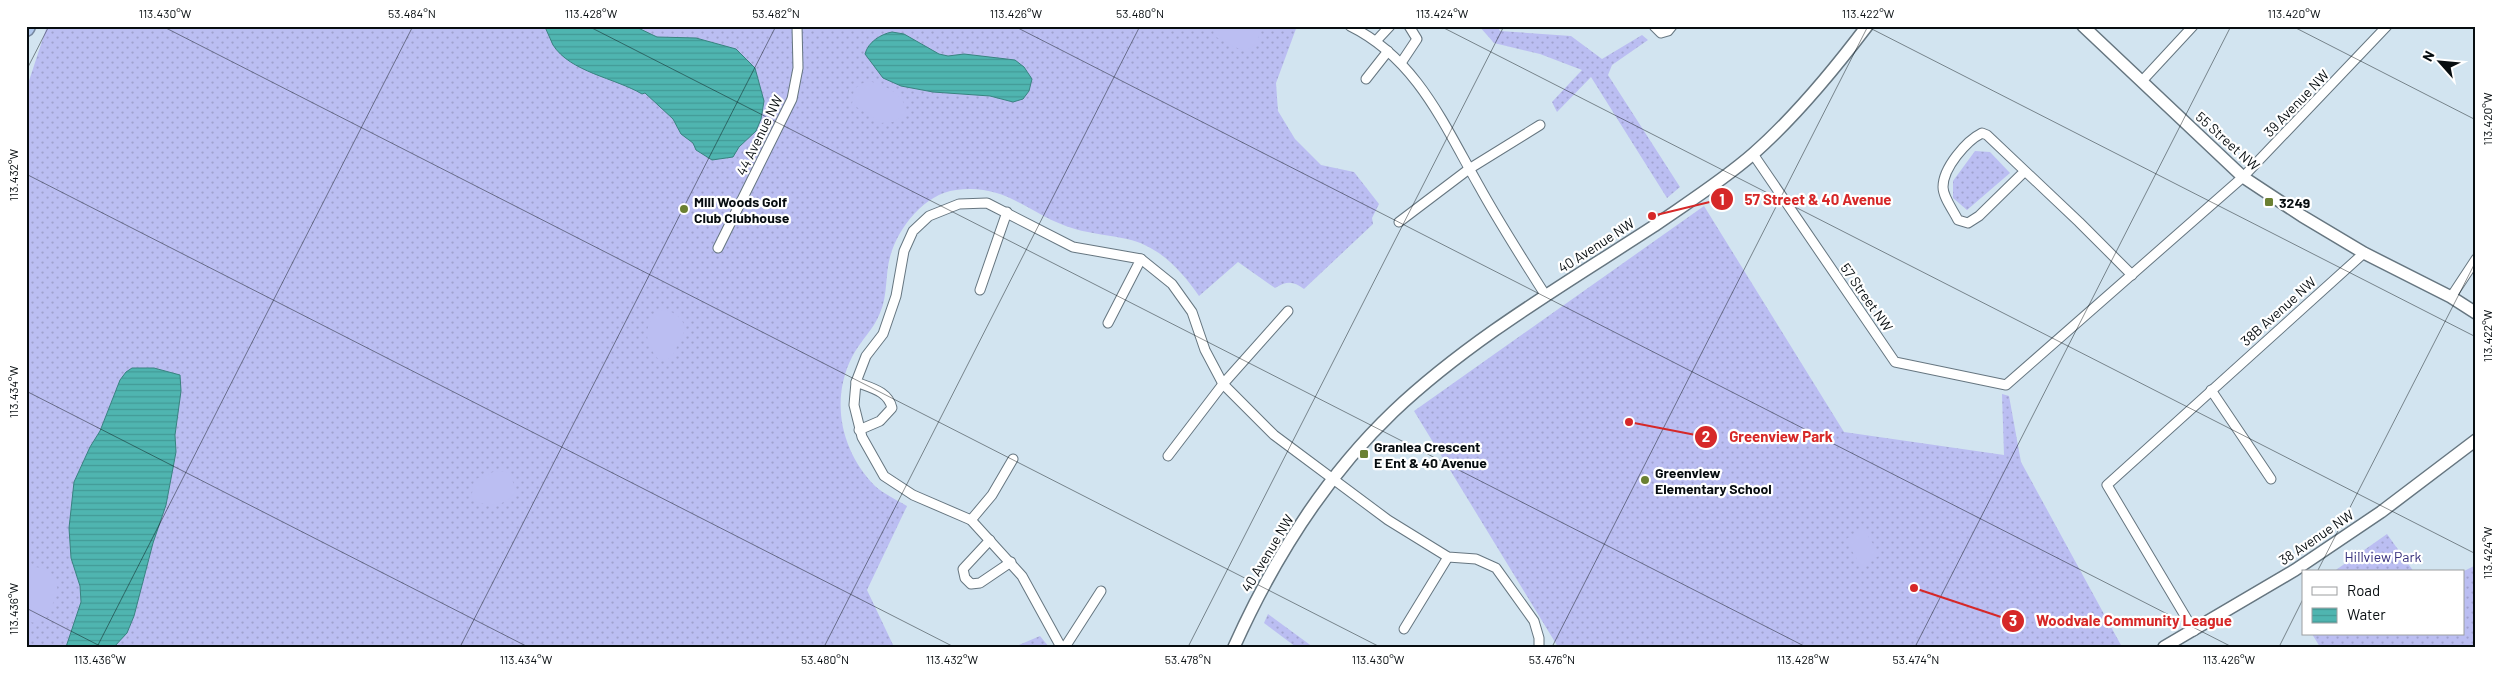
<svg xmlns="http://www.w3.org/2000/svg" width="2502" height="673" font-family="Barlow,sans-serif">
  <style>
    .grass { fill: url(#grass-dots) }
    .garden { fill: #bbbef2 }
    .water { fill: url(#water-rules); stroke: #398380 }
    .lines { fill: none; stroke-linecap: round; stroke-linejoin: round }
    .minor-casing { stroke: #667680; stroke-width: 11 }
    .tertiary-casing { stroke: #667680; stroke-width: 14 }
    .motorway-casing { stroke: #75869f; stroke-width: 19 }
    .minor { stroke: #fff; stroke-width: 9 }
    .tertiary { stroke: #fff; stroke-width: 11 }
    .motorway { stroke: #b0c7ec; stroke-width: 16 }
    .ticks { fill: none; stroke: #070d10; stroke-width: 1; stroke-opacity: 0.45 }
    .poi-dot { fill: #6b8031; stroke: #fff; stroke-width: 2 }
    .labels { text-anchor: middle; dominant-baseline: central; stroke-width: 4.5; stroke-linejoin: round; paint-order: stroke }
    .street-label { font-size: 14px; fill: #070d10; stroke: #fff }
    .poi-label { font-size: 14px; font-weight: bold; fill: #070d10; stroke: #fff; text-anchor: start }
    .park-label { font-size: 14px; fill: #362f7c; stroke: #fff }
    .leader { fill: none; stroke: #d62828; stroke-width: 2 }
    .callout-dot { fill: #d62828; stroke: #fff; stroke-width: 2 }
    .mark-label { font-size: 15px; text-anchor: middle; font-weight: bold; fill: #fff }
    .callout-label { font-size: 15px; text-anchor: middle; font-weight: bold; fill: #d62828; stroke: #fff; stroke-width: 4.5; stroke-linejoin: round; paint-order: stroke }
    .neatline { fill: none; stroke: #070d10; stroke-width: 2 }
    .ticks-label { font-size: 12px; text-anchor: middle; fill: #070d10 }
  </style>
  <defs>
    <pattern id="grass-dots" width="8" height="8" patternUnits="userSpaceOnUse" patternTransform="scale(1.25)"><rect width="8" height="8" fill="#bbbef2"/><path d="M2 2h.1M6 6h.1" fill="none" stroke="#9fa2ce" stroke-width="1.8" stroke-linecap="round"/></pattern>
    <pattern id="water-rules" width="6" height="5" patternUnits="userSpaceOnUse" patternTransform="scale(1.25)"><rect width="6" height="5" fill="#4fb5b0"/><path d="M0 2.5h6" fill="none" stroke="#439a96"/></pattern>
  </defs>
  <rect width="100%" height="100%" fill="#d2e4f0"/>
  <g class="grass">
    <path d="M47 26H1297L1276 83 1278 111 1295 139 1321 165 1354 172 1379 204 1372 218 1373 224 1304 289C1293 281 1287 281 1275 288L1238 262 1199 296C1181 270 1159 246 1127 239 1110 235 1092 234 1075 229 1030 216 1008 183 956 190 924 194 898 228 890 257 885 275 888 295 880 313 874 329 860 341 852 357 830 400 841 452 875 486 884 494 897 500 907 506L867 590 894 647H26V90Z"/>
    <path d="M1479 26H1497L1500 31 1571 36 1602 59 1642 35 1648 40 1612 65 1608 75 1680 187 1667 198 1591 77 1557 112 1552 102 1582 70 1540 54 1494 43Z"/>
    <path d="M1975 151 1990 152 2010 173 1967 210 1953 198V181Z"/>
    <path d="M1704 206 1844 432 2004 455 2002 394 2009 396 2021 462 2122 647H1558L1414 411Z"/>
    <path d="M2387 534 2414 572H2333Z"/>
    <path d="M2476 565V647H2320L2312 634H2463L2462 572Z"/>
    <path d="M1268 614 1313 647H1296L1264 623Z"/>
    <path d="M1040 636 1049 647H1014Z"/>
  </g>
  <g class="garden">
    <path d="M1213 26H1257L1259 39C1246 61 1231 43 1214 36Z"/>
    <path d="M870 81C886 87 905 93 906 112L900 118 893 122 881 123 852 104 854 89 863 83Z"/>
    <path d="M664 309C675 313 684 318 685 330L672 357 666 360 658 359C643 341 642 322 664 309Z"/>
    <path d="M505 471 512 479 516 492C502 508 490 507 471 500L474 480 493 472Z"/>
    <path d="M1863 528 1880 555 1862 567 1845 540Z"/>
    <path d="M32 567C50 567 56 576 58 593L47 616 35 623 26 621V570Z"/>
  </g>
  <g class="water">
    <path d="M634 26 657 37 696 38 736 49 755 68 764 101 761 119 756 131 739 147 733 157 712 160 696 150 693 143 681 134 673 119 645 93 642 94C615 78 570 72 553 45 550 39 548 33 545 27Z"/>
    <path d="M892 32 904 34 939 54 948 56 964 54 1015 60 1024 67 1032 79 1029 91 1023 99 1013 102 990 96 933 92 901 86 883 78 865 54C868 42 881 34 892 32Z"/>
    <path d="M132 368H154L180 375 181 391 175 435 176 452 166 505 153 543 134 616 127 633 114 647H66L81 602 80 586 71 558 69 528 74 482 90 447 100 431 120 380 126 372Z"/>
  </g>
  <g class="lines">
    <defs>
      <g id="minor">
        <path d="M1350 26C1417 59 1444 125 1479 186 1500 224 1523 260 1546 296"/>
        <path d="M1654 26 1661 33 1668 31 1672 26"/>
        <path d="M1376 41 1390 26"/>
        <path d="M1401 63 1417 39 1409 26"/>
        <path d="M1366 79 1388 51"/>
        <path d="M2142 81 2193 26"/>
        <path d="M1753 154 1895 362 2006 385 2243 177 2387 26"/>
        <path d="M2025 171 1979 216 1968 223 1958 220C1953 210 1943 197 1943 187 1943 168 1966 141 1982 133L1987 135 2079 222 2132 275"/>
        <path d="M1399 222 1469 169 1540 125"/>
        <path d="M718 248 792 99 798 68 797 26"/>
        <path d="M980 290 1007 212"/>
        <path d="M2451 297 2476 259"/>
        <path d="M1108 323 1141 259"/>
        <path d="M856 382C871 388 888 391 892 408L880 421 859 430"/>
        <path d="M2211 390 2271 479"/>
        <path d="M1168 456 1223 384 1288 311"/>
        <path d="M971 520 992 495 1013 459"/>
        <path d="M990 540 963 569 965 578 971 584 980 583 1011 562"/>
        <path d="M1404 629 1448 557"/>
        <path d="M2194 631 2107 485 2364 253"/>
        <path d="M1061 647 1022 576 971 520 913 495 884 476 862 437 854 405 856 382 866 356 883 334 896 296 904 251 913 231 929 216 959 204 987 203 1073 247 1141 259 1172 284 1192 312 1205 350 1223 384 1274 435 1388 520 1448 557 1476 559 1496 568 1534 621 1539 638V647"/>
        <path d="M1065 647 1101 591"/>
      </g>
      <g id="tertiary">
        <path d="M2083 26 2243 177 2302 216 2364 253 2451 297 2476 313"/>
        <path d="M1234 647C1273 560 1324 478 1393 412 1470 339 1565 284 1654 226 1687 203 1722 181 1753 154 1795 117 1833 71 1867 26"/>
        <path d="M2164 647 2295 570 2381 512 2476 440"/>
      </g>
      <path id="motorway" d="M26 28 27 26"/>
    </defs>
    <use href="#minor" class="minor-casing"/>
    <use href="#tertiary" class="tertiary-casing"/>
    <use href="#motorway" class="motorway-casing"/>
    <use href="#minor" class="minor"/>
    <use href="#tertiary" class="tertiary"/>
    <use href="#motorway" class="motorway"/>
  </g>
  <path class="ticks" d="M162 26 1380 647M588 26 1806 647M1014 26 2232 647M1440 26 2476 554M1866 26 2476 337M2292 26 2476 120M26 71 49 26M26 174 954 647M26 391 528 647M2317 572 2476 261M26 608 102 647M97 647 413 26M460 647 776 26M824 647 1140 26M1188 647 1504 26M1552 647 1868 26M1915 647 2231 26M2279 647 2303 599"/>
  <g class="poi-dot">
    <rect x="2264" y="197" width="10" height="10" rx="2.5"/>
    <circle cx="684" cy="209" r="5"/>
    <rect x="1359" y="449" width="10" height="10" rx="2.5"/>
    <circle cx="1645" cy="480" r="5"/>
  </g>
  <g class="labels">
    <g class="street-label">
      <text transform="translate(2296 103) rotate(-46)">39 Avenue NW</text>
      <text transform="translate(759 135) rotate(-64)">44 Avenue NW</text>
      <text transform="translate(2228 141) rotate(42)">55 Street NW</text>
      <text transform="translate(1596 245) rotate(-33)">40 Avenue NW</text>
      <text transform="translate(1867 297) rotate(55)">57 Street NW</text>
      <text transform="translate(2278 311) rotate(-42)">38B Avenue NW</text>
      <text transform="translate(2316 537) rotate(-34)">38 Avenue NW</text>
      <text transform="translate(1267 553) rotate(-59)">40 Avenue NW</text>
    </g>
    <g class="poi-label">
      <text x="694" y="201">Mill Woods Golf<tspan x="694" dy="16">Club Clubhouse</tspan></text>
      <text x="2279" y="202">3249</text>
      <text x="1374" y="446">Granlea Crescent<tspan x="1374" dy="16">E Ent &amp; 40 Avenue</tspan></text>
      <text x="1655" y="472">Greenview<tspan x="1655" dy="16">Elementary School</tspan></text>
    </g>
    <g class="park-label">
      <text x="2383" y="556">Hillview Park</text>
    </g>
  </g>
  <path class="leader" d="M1652 216L1722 199M1629 422L1706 437M1914 588L2013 621"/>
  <g class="callout-dot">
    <circle cx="1652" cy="216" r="5"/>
    <circle cx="1629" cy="422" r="5"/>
    <circle cx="1914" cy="588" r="5"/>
    <circle cx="1722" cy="199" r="12"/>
    <circle cx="1706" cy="437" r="12"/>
    <circle cx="2013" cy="621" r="12"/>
  </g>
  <g class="mark-label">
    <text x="1722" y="205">1</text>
    <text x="1706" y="442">2</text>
    <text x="2013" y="626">3</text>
  </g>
  <g class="callout-label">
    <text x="1818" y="205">57 Street &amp; 40 Avenue</text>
    <text x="1781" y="442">Greenview Park</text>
    <text x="2134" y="626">Woodvale Community League</text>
  </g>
  <rect width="2502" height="673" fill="none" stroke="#ffffff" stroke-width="55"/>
  <rect x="2302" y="570" width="162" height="65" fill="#ffffff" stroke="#9c9e9f"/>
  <rect x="2312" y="587" width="25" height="8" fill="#ffffff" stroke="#9c9e9f"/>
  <text x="2347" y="596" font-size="15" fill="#070d10">Road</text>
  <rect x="2312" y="608" width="25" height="15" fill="url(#water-rules)" stroke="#9c9e9f"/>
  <text x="2347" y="620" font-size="15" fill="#070d10">Water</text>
  <g transform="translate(2440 62) rotate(297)" stroke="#ffffff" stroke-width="4" paint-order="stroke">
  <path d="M0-4L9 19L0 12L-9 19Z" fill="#070d10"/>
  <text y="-8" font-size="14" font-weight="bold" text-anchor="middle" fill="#070d10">N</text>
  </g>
  <rect x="28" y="28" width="2446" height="618" class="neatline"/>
  <g class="ticks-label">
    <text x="165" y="18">113.430°W</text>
    <text x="412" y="18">53.484°N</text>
    <text x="591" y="18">113.428°W</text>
    <text x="776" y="18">53.482°N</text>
    <text x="1016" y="18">113.426°W</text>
    <text x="1140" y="18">53.480°N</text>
    <text x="1442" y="18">113.424°W</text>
    <text x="1868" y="18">113.422°W</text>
    <text x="2294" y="18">113.420°W</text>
    <text transform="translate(2488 119) rotate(-90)" y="4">113.420°W</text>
    <text transform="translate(14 175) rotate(-90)" y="4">113.432°W</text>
    <text transform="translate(2488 336) rotate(-90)" y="4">113.422°W</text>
    <text transform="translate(14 392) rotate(-90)" y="4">113.434°W</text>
    <text transform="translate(2488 553) rotate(-90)" y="4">113.424°W</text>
    <text transform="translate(14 609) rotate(-90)" y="4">113.436°W</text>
    <text x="100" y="664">113.436°W</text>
    <text x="526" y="664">113.434°W</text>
    <text x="825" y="664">53.480°N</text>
    <text x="952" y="664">113.432°W</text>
    <text x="1188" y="664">53.478°N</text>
    <text x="1378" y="664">113.430°W</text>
    <text x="1552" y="664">53.476°N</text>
    <text x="1803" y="664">113.428°W</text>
    <text x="1916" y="664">53.474°N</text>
    <text x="2229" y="664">113.426°W</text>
  </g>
</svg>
